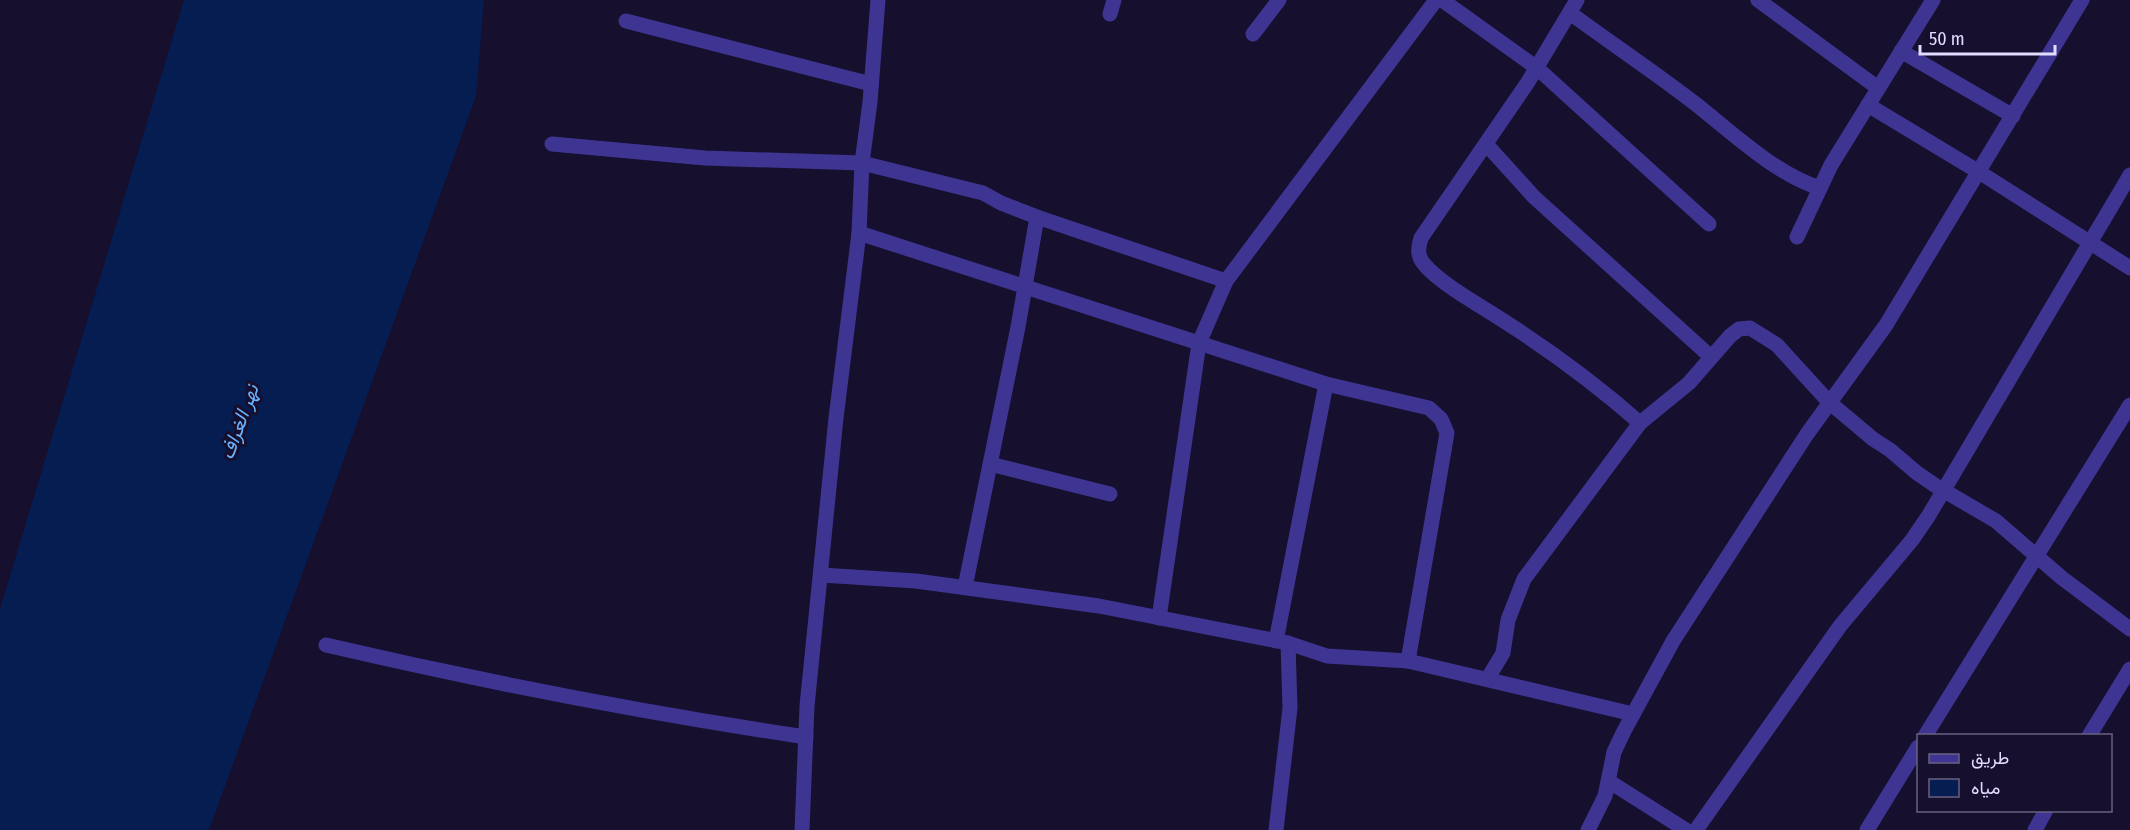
<svg xmlns="http://www.w3.org/2000/svg" width="2130" height="830" font-family="'Fira Sans Condensed',Vazirmatn,sans-serif">
  <style>
    .water { fill: #051d51 }
    .lines { fill: none; stroke-linecap: round; stroke-linejoin: round }
    .minor { stroke: #3e3592; stroke-width: 15 }
    .labels { text-anchor: middle; dominant-baseline: central; stroke-width: 6; stroke-linejoin: round; paint-order: stroke }
    .water-label { font-size: 20px; font-style: italic; fill: #6ab2ff; stroke: #160f2e }
  </style>
  <rect width="100%" height="100%" fill="#160f2e"/>
  <path class="water" d="M184 0H484L476 96 209 830H0V609Z"/>
  <g class="lines">
    <g class="minor">
      <path d="M1442 0 1537 68 1709 224"/>
      <path d="M1577 0 1528 82 1421 238C1418 248 1417 256 1424 264 1440 284 1485 308 1507 323 1555 354 1597 385 1640 423"/>
      <path d="M1758 0 1878 88"/>
      <path d="M1570 13C1612 44 1656 73 1697 105 1732 133 1777 175 1820 188"/>
      <path d="M1110 14 1114 0"/>
      <path d="M626 21 871 84"/>
      <path d="M1253 34 1279 0"/>
      <path d="M1901 51 2013 116"/>
      <path d="M1868 105 1979 172 2130 268"/>
      <path d="M552 144 705 158 862 163 983 193 1001 203 1037 217 1018 327 965 587"/>
      <path d="M1486 144 1534 197 1711 357"/>
      <path d="M1037 217 1226 281"/>
      <path d="M859 233 1326 384 1429 408 1441 419 1447 433 1408 661"/>
      <path d="M1797 237 1831 165 1933 0"/>
      <path d="M990 464 1110 494"/>
      <path d="M821 575 916 581 1099 606 1288 643 1327 656 1408 661 1633 714"/>
      <path d="M1159 618 1199 343 1226 281 1436 0"/>
      <path d="M1276 641 1326 384"/>
      <path d="M326 645C485 682 645 713 806 737"/>
      <path d="M1488 678 1503 653 1508 620 1524 579 1640 423 1689 383 1730 336 1739 329 1750 328 1777 345 1829 402 1873 439 1890 450 1917 473 1936 486 1996 521 2062 578 2130 629"/>
      <path d="M1925 736 2130 405"/>
      <path d="M2089 736 2130 669"/>
      <path d="M1610 782 1686 830"/>
      <path d="M802 830 807 706 836 418 859 233 862 163 870 102 878 0"/>
      <path d="M1276 830 1290 708 1288 643"/>
      <path d="M1588 830 1605 796 1614 752 1624 731 1673 641 1807 434 1886 325 2082 0"/>
      <path d="M1696 830 1840 626 1912 540 1929 515 2130 175"/>
      <path d="M1867 830 1918 747"/>
      <path d="M2035 830 2046 810"/>
    </g>
  </g>
  <g class="labels">
    <g class="water-label">
      <text transform="translate(239 422) rotate(-70)">نهر الغراف</text>
    </g>
  </g>
  <rect x="1917" y="734" width="195" height="78" fill="#160f2e" stroke="#686182" stroke-width="1.5"/>
  <rect x="1929" y="754" width="30" height="9" fill="#3e3592" stroke="#686182" stroke-width="1.5"/>
  <text x="1971" y="764" font-size="18" fill="#e2dcff">طريق</text>
  <rect x="1929" y="779" width="30" height="18" fill="#051d51" stroke="#686182" stroke-width="1.5"/>
  <text x="1971" y="794" font-size="18" fill="#e2dcff">مياه</text>
  <path d="M1920 45v9h135v-9" fill="none" stroke="#e2dcff" stroke-width="3"/>
  <text x="1929" y="45" font-size="18" fill="#e2dcff" stroke="#160f2e" stroke-width="4.5" paint-order="stroke">50 m</text>
</svg>
